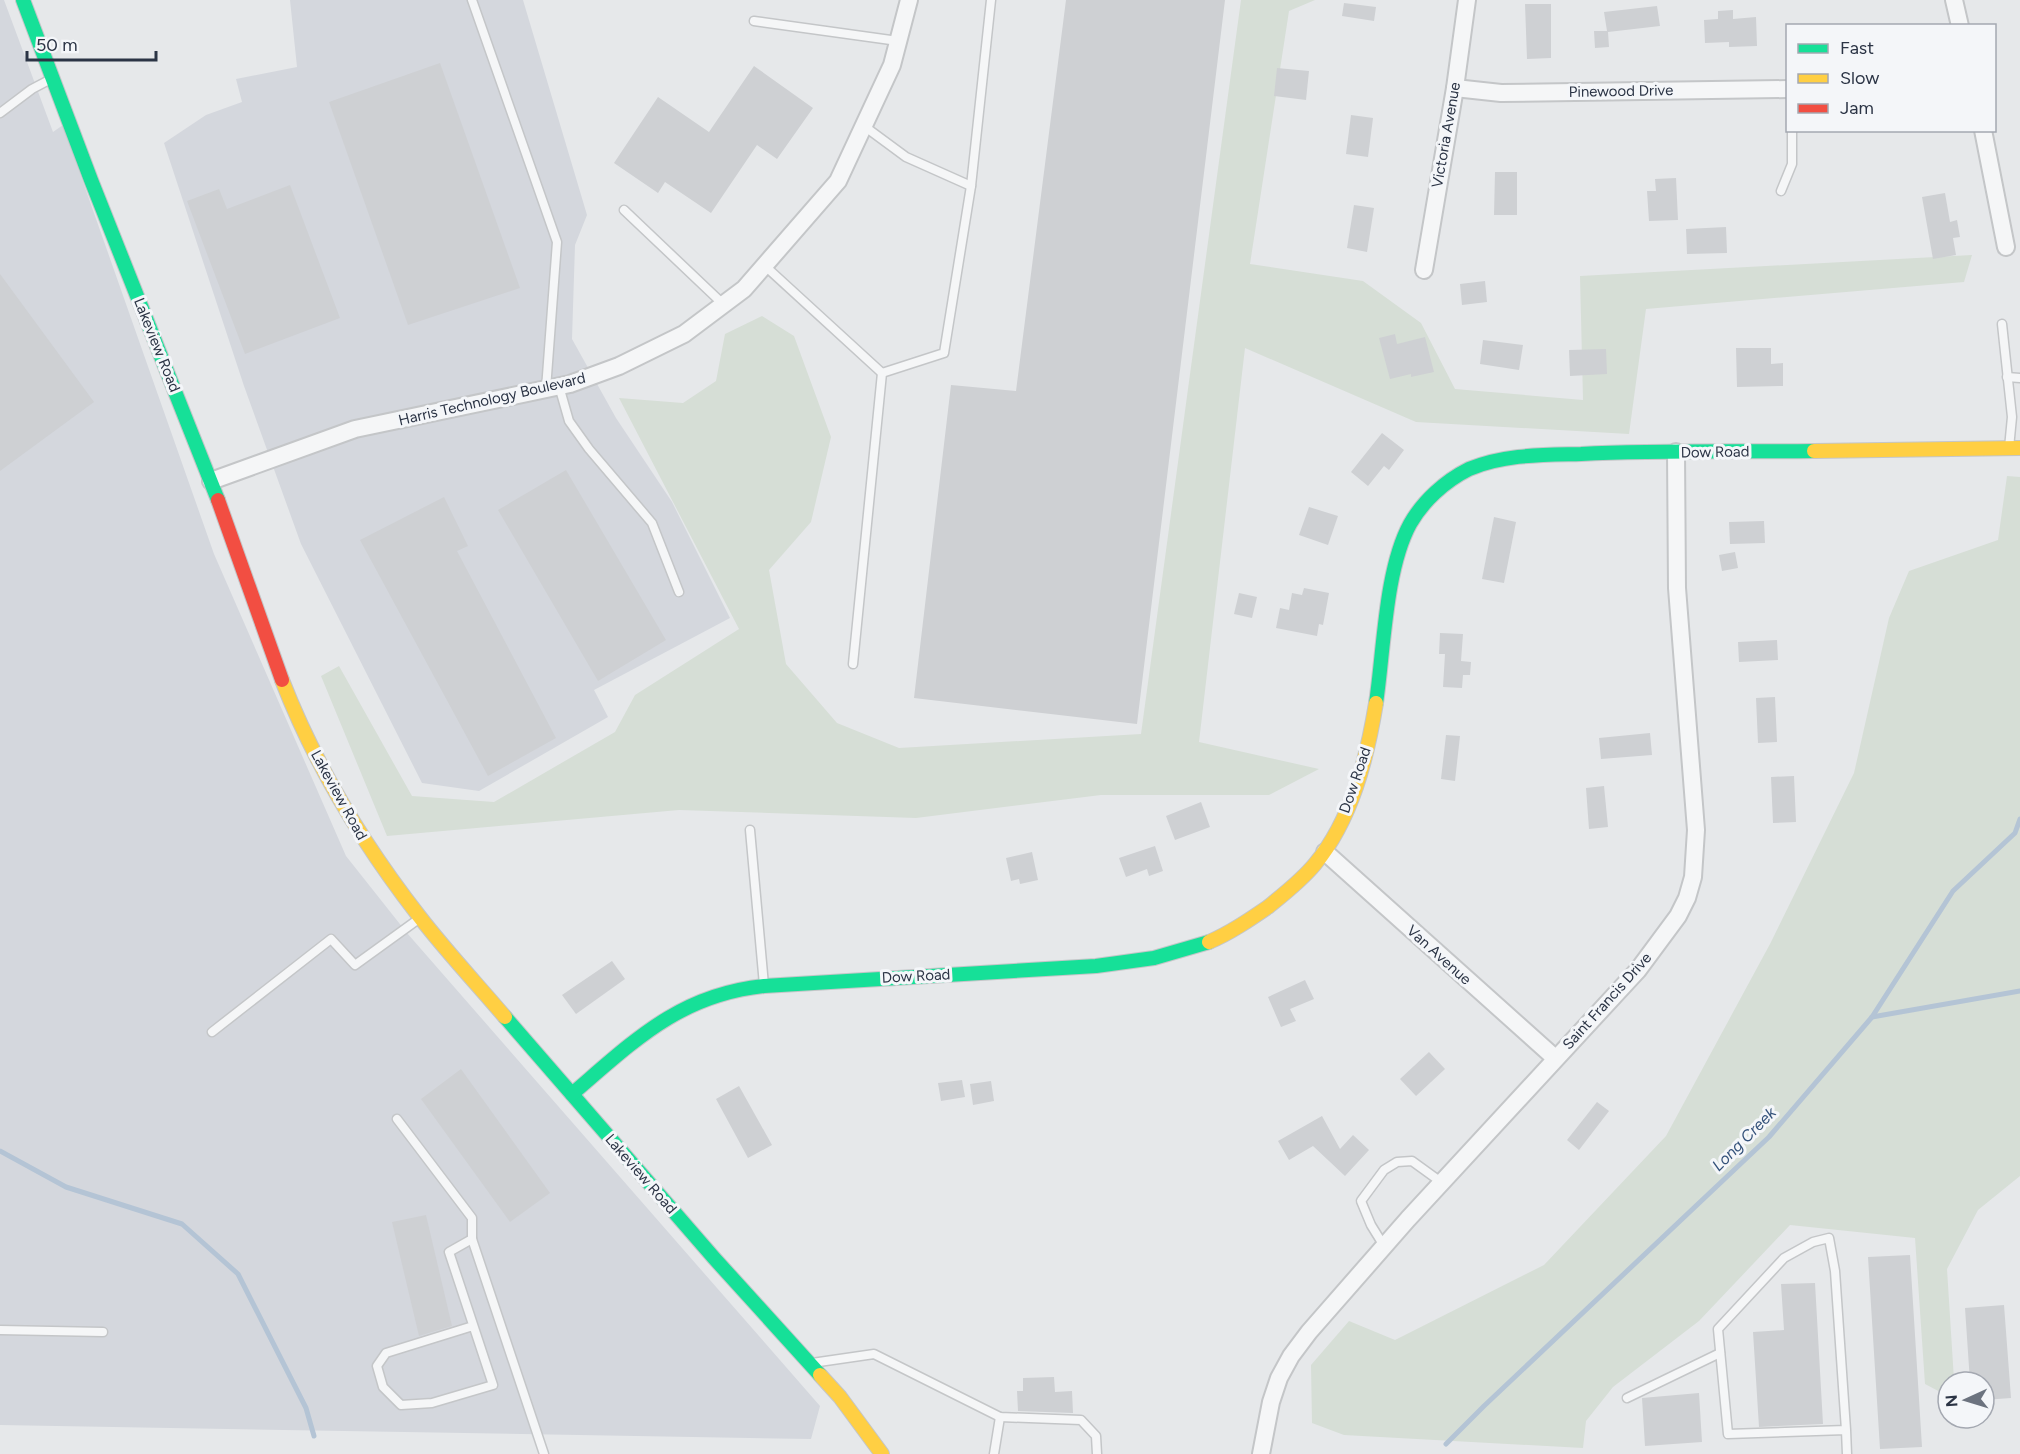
<svg xmlns="http://www.w3.org/2000/svg" width="2020" height="1454" font-family="Figtree,sans-serif">
  <style>
    .built { fill: #d4d7dd }
    .green { fill: #d6ded6 }
    .lines { fill: none; stroke-linecap: round; stroke-linejoin: round }
    .stream { stroke: #b4c4d5; stroke-width: 5 }
    .building { fill: #ced0d3 }
    .lane-casing { stroke: #c4c6c8; stroke-width: 11 }
    .street-casing { stroke: #c4c6c8; stroke-width: 20 }
    .fast-casing { stroke: #c4c6c8; stroke-width: 16 }
    .slow-casing { stroke: #c4c6c8; stroke-width: 16 }
    .jam-casing { stroke: #c4c6c8; stroke-width: 16 }
    .lane { stroke: #f5f6f7; stroke-width: 8 }
    .street { stroke: #f5f6f7; stroke-width: 16 }
    .fast { stroke: #16e098; stroke-width: 14 }
    .slow { stroke: #ffcf43; stroke-width: 14 }
    .jam { stroke: #f24e42; stroke-width: 14 }
    .labels { text-anchor: middle; dominant-baseline: central; stroke-width: 6; stroke-linejoin: round; paint-order: stroke }
    .street-label { font-size: 15px; fill: #2b3445; stroke: #f4f6f9 }
    .water-label { font-size: 16px; font-style: italic; fill: #34527a; stroke: #f4f6f9 }
  </style>
  <rect width="100%" height="100%" fill="#e6e8ea"/>
  <g class="built">
    <path d="M0 0H4L53 132 63 125 214 554 346 856 407 933 820 1406 811 1439 0 1425Z"/>
    <path d="M290 0H523L587 215 575 245 572 339 616 418 672 502 730 618 594 690 608 717 479 791 422 783 301 544 244 386 164 143 206 115 242 102 236 79 297 67Z"/>
  </g>
  <g class="green">
    <path d="M1241 0H1315L1289 11 1250 264 1363 281 1421 323 1455 389 1583 400 1580 276 1972 255 1964 282 1646 309 1629 434 1416 422 1245 348 1199 742 1319 769 1269 795H1101L916 818 679 810 387 836 321 676 339 666 412 796 494 802 615 732 635 695 739 629 619 398 683 403 716 381 725 334 762 316 794 336 831 437 811 522 769 570 786 664 837 723 899 748 1141 734Z"/>
    <path d="M2007 476 2020 477V1176L1978 1210 1947 1269 1954 1380 1952 1382H1948V1388L1944 1394 1925 1384 1915 1238 1790 1225 1699 1321 1613 1387 1586 1421 1583 1448 1344 1435 1312 1423 1311 1365 1349 1321 1395 1340 1544 1265 1666 1136 1770 944 1854 773 1889 618 1909 571 1998 540Z"/>
  </g>
  <g class="lines">
    <g class="stream">
      <path d="M1872 1017 2020 991"/>
      <path d="M0 1151 66 1187 182 1224 238 1274 306 1408 314 1436"/>
      <path d="M1446 1444 1484 1406 1769 1137 1872 1017 1953 891 2015 833 2020 819"/>
    </g>
  </g>
  <g class="building">
    <path d="M1066 0H1225L1137 724 914 698 951 385 1016 391Z"/>
    <path d="M1344 3 1376 7 1374 21 1342 16Z"/>
    <path d="M1525 4H1551V58L1527 59Z"/>
    <path d="M1657 6 1660 26 1608 32 1609 47 1595 48 1594 31H1607L1604 12Z"/>
    <path d="M1733 10V19L1756 17 1757 46 1729 47V42L1705 43 1704 20 1718 19V11Z"/>
    <path d="M440 63 520 288 408 325 329 102Z"/>
    <path d="M754 66 813 108 777 159 757 145 711 213 665 182 658 193 614 163 658 97 709 132Z"/>
    <path d="M1277 68 1309 71 1306 100 1274 96Z"/>
    <path d="M1351 115 1373 118 1368 157 1346 154Z"/>
    <path d="M1495 172H1517V215H1494Z"/>
    <path d="M1676 178 1678 220 1649 221 1647 191H1656L1655 179Z"/>
    <path d="M290 185 340 318 245 354 187 201 219 189 227 209Z"/>
    <path d="M1945 193 1950 222 1957 220 1960 237 1953 238 1956 255 1933 259 1922 197Z"/>
    <path d="M1354 205 1374 208 1367 252 1347 248Z"/>
    <path d="M1726 227 1727 253 1687 254 1686 229Z"/>
    <path d="M0 274 94 402 0 471Z"/>
    <path d="M1485 281 1487 302 1462 305 1460 284Z"/>
    <path d="M1395 334 1397 344 1425 337 1434 372 1411 377V374L1390 379 1379 338Z"/>
    <path d="M1483 340 1523 345 1519 370 1480 364Z"/>
    <path d="M1736 348H1771V364L1783 363V386L1737 387Z"/>
    <path d="M1606 349 1607 374 1570 376 1569 350Z"/>
    <path d="M1382 433 1404 450 1389 470 1384 466 1368 486 1351 472Z"/>
    <path d="M566 470 666 640 598 681 498 510Z"/>
    <path d="M444 497 468 546 457 551 556 738 488 776 360 540Z"/>
    <path d="M1309 507 1338 516 1328 545 1299 535Z"/>
    <path d="M1494 517 1516 522 1504 583 1482 579Z"/>
    <path d="M1764 521 1765 543 1730 544 1729 522Z"/>
    <path d="M1735 552 1738 568 1722 571 1719 555Z"/>
    <path d="M1304 588 1329 593 1323 625 1319 624 1317 636 1276 628 1280 608 1289 610 1292 593 1302 595Z"/>
    <path d="M1239 593 1257 597 1252 618 1234 614Z"/>
    <path d="M1440 633 1463 634 1461 661 1471 662 1470 675H1463L1462 688 1443 687 1445 654H1439Z"/>
    <path d="M1777 640 1778 660 1739 662 1738 642Z"/>
    <path d="M1775 697 1777 742 1758 743 1756 698Z"/>
    <path d="M1650 733 1652 755 1601 759 1599 738Z"/>
    <path d="M1446 735 1460 736 1455 781 1441 779Z"/>
    <path d="M1794 776 1796 822 1773 823 1771 777Z"/>
    <path d="M1604 786 1608 827 1589 829 1586 788Z"/>
    <path d="M1201 802 1210 827 1175 840 1166 816Z"/>
    <path d="M1155 846 1163 871 1149 876 1147 869 1126 877 1119 858Z"/>
    <path d="M1032 852 1038 880 1020 884 1019 879 1011 881 1006 858Z"/>
    <path d="M612 961 625 979 576 1014 562 995Z"/>
    <path d="M1305 980 1314 999 1290 1009 1296 1021 1281 1027 1268 997Z"/>
    <path d="M1429 1052 1445 1069 1416 1096 1400 1079Z"/>
    <path d="M461 1069 550 1193 510 1222 421 1099Z"/>
    <path d="M962 1080 965 1097 941 1101 938 1083Z"/>
    <path d="M991 1081 994 1101 973 1105 970 1084Z"/>
    <path d="M739 1086 772 1145 748 1158 716 1099Z"/>
    <path d="M1597 1102 1609 1111 1579 1150 1567 1140Z"/>
    <path d="M1322 1116 1340 1149 1353 1135 1369 1150 1345 1176 1313 1146 1289 1160 1278 1141Z"/>
    <path d="M426 1215 452 1326 419 1336 392 1222Z"/>
    <path d="M1910 1255 1922 1447 1880 1449 1868 1257Z"/>
    <path d="M1815 1283 1823 1424 1759 1427 1753 1332 1784 1330 1781 1284Z"/>
    <path d="M2004 1305 2011 1398 1984 1400V1382H1970L1965 1308Z"/>
    <path d="M1054 1377 1055 1392 1072 1391 1073 1413 1018 1411 1017 1391H1023V1378Z"/>
    <path d="M1699 1393 1702 1442 1645 1446 1642 1398Z"/>
  </g>
  <g class="lines">
    <defs>
      <g id="lane">
        <path d="M472 0 557 242 546 389"/>
        <path d="M754 21 898 41"/>
        <path d="M0 113 32 89 51 79"/>
        <path d="M864 126 906 157 971 186"/>
        <path d="M1781 191 1792 164V130"/>
        <path d="M624 210 723 304"/>
        <path d="M764 265 882 373"/>
        <path d="M2002 324 2012 417 2009 448"/>
        <path d="M2007 377 2020 378"/>
        <path d="M559 386 569 421 589 449 652 523 679 592"/>
        <path d="M853 664 882 373 944 353 971 186 991 0"/>
        <path d="M750 830 764 985"/>
        <path d="M212 1032 331 939 355 965 420 918"/>
        <path d="M397 1119 472 1218V1239L544 1454"/>
        <path d="M472 1239 449 1252 493 1385 432 1403 401 1405 383 1387 377 1366 386 1353 473 1326"/>
        <path d="M1384 1246 1371 1225 1361 1201 1384 1170 1397 1162 1412 1161 1441 1182"/>
        <path d="M0 1330 103 1332"/>
        <path d="M812 1363 874 1354 1000 1417 1081 1420 1096 1436 1097 1454"/>
        <path d="M1627 1398 1720 1353"/>
        <path d="M1846 1430 1728 1434 1718 1329 1784 1258 1813 1242 1829 1238 1835 1271 1846 1430 1847 1454"/>
        <path d="M994 1454 1000 1417"/>
      </g>
      <g id="street">
        <path d="M1954 0 1960 26"/>
        <path d="M1455 88 1501 93 1788 89"/>
        <path d="M1983 130 2006 247"/>
        <path d="M1424 270 1455 88 1467 0"/>
        <path d="M211 481 355 429 570 384 619 366 684 334 744 289 838 181 892 65 909 0"/>
        <path d="M1325 852 1555 1058"/>
        <path d="M1261 1454 1271 1402 1279 1378 1291 1356 1309 1332 1408 1219 1638 970 1678 916 1687 898 1693 877 1696 830 1677 588 1676 452"/>
      </g>
      <g id="fast">
        <path d="M23 0 91 180 218 500"/>
        <path d="M1376 703C1384 650 1385 570 1410 524 1423 501 1445 481 1469 469 1505 454 1544 455 1581 454 1659 450 1737 452 1814 451"/>
        <path d="M505 1017 714 1258 820 1375"/>
        <path d="M572 1094C634 1041 679 995 764 986L1096 966 1154 958 1209 942"/>
      </g>
      <g id="slow">
        <path d="M1814 451 2020 448"/>
        <path d="M282 680C315 765 363 844 419 916 446 951 476 983 505 1017"/>
        <path d="M1209 942C1230 933 1249 920 1268 907 1284 894 1302 880 1315 864 1352 819 1367 758 1376 703"/>
        <path d="M820 1375 840 1397 882 1454"/>
      </g>
      <path id="jam" d="M218 500 282 680"/>
    </defs>
    <use href="#lane" class="lane-casing"/>
    <use href="#street" class="street-casing"/>
    <use href="#fast" class="fast-casing"/>
    <use href="#slow" class="slow-casing"/>
    <use href="#jam" class="jam-casing"/>
    <use href="#lane" class="lane"/>
    <use href="#street" class="street"/>
    <use href="#fast" class="fast"/>
    <use href="#slow" class="slow"/>
    <use href="#jam" class="jam"/>
  </g>
  <g class="labels">
    <g class="street-label">
      <text transform="translate(1621 91) rotate(-1)">Pinewood Drive</text>
      <text transform="translate(1446 135) rotate(-80)">Victoria Avenue</text>
      <text transform="translate(157 345) rotate(68)">Lakeview Road</text>
      <text transform="translate(492 399) rotate(-13)">Harris Technology Boulevard</text>
      <text transform="translate(1715 452) rotate(-1)">Dow Road</text>
      <text transform="translate(1355 780) rotate(-71)">Dow Road</text>
      <text transform="translate(339 795) rotate(61)">Lakeview Road</text>
      <text transform="translate(1439 955) rotate(42)">Van Avenue</text>
      <text transform="translate(916 976) rotate(-3)">Dow Road</text>
      <text transform="translate(1607 1001) rotate(-48)">Saint Francis Drive</text>
      <text transform="translate(641 1174) rotate(49)">Lakeview Road</text>
    </g>
    <g class="water-label">
      <text transform="translate(1744 1139) rotate(-45)">Long Creek</text>
    </g>
  </g>
  <rect x="1786" y="24" width="210" height="108" fill="#f4f6f9" stroke="#a4a8b1" stroke-width="1.5"/>
  <rect x="1798" y="44" width="30" height="9" fill="#16e098" stroke="#a4a8b1" stroke-width="1.5"/>
  <text x="1840" y="54" font-size="18" fill="#2b3445">Fast</text>
  <rect x="1798" y="74" width="30" height="9" fill="#ffcf43" stroke="#a4a8b1" stroke-width="1.5"/>
  <text x="1840" y="84" font-size="18" fill="#2b3445">Slow</text>
  <rect x="1798" y="104" width="30" height="9" fill="#f24e42" stroke="#a4a8b1" stroke-width="1.5"/>
  <text x="1840" y="114" font-size="18" fill="#2b3445">Jam</text>
  <g transform="translate(1966 1400) rotate(266)"><circle r="28" fill="#f4f6f9" stroke="#a4a8b1" stroke-width="1.5"/>
  <path d="M0-4.5L10 22L0 15L-10 22Z" fill="#6c737f"/>
  <text y="-9" font-size="16" font-weight="bold" text-anchor="middle" fill="#2b3445">N</text>
  </g>
  <path d="M27 51v9h129v-9" fill="none" stroke="#2b3445" stroke-width="3"/>
  <text x="36" y="51" font-size="18" fill="#2b3445" stroke="#f4f6f9" stroke-width="4.5" paint-order="stroke">50 m</text>
</svg>
